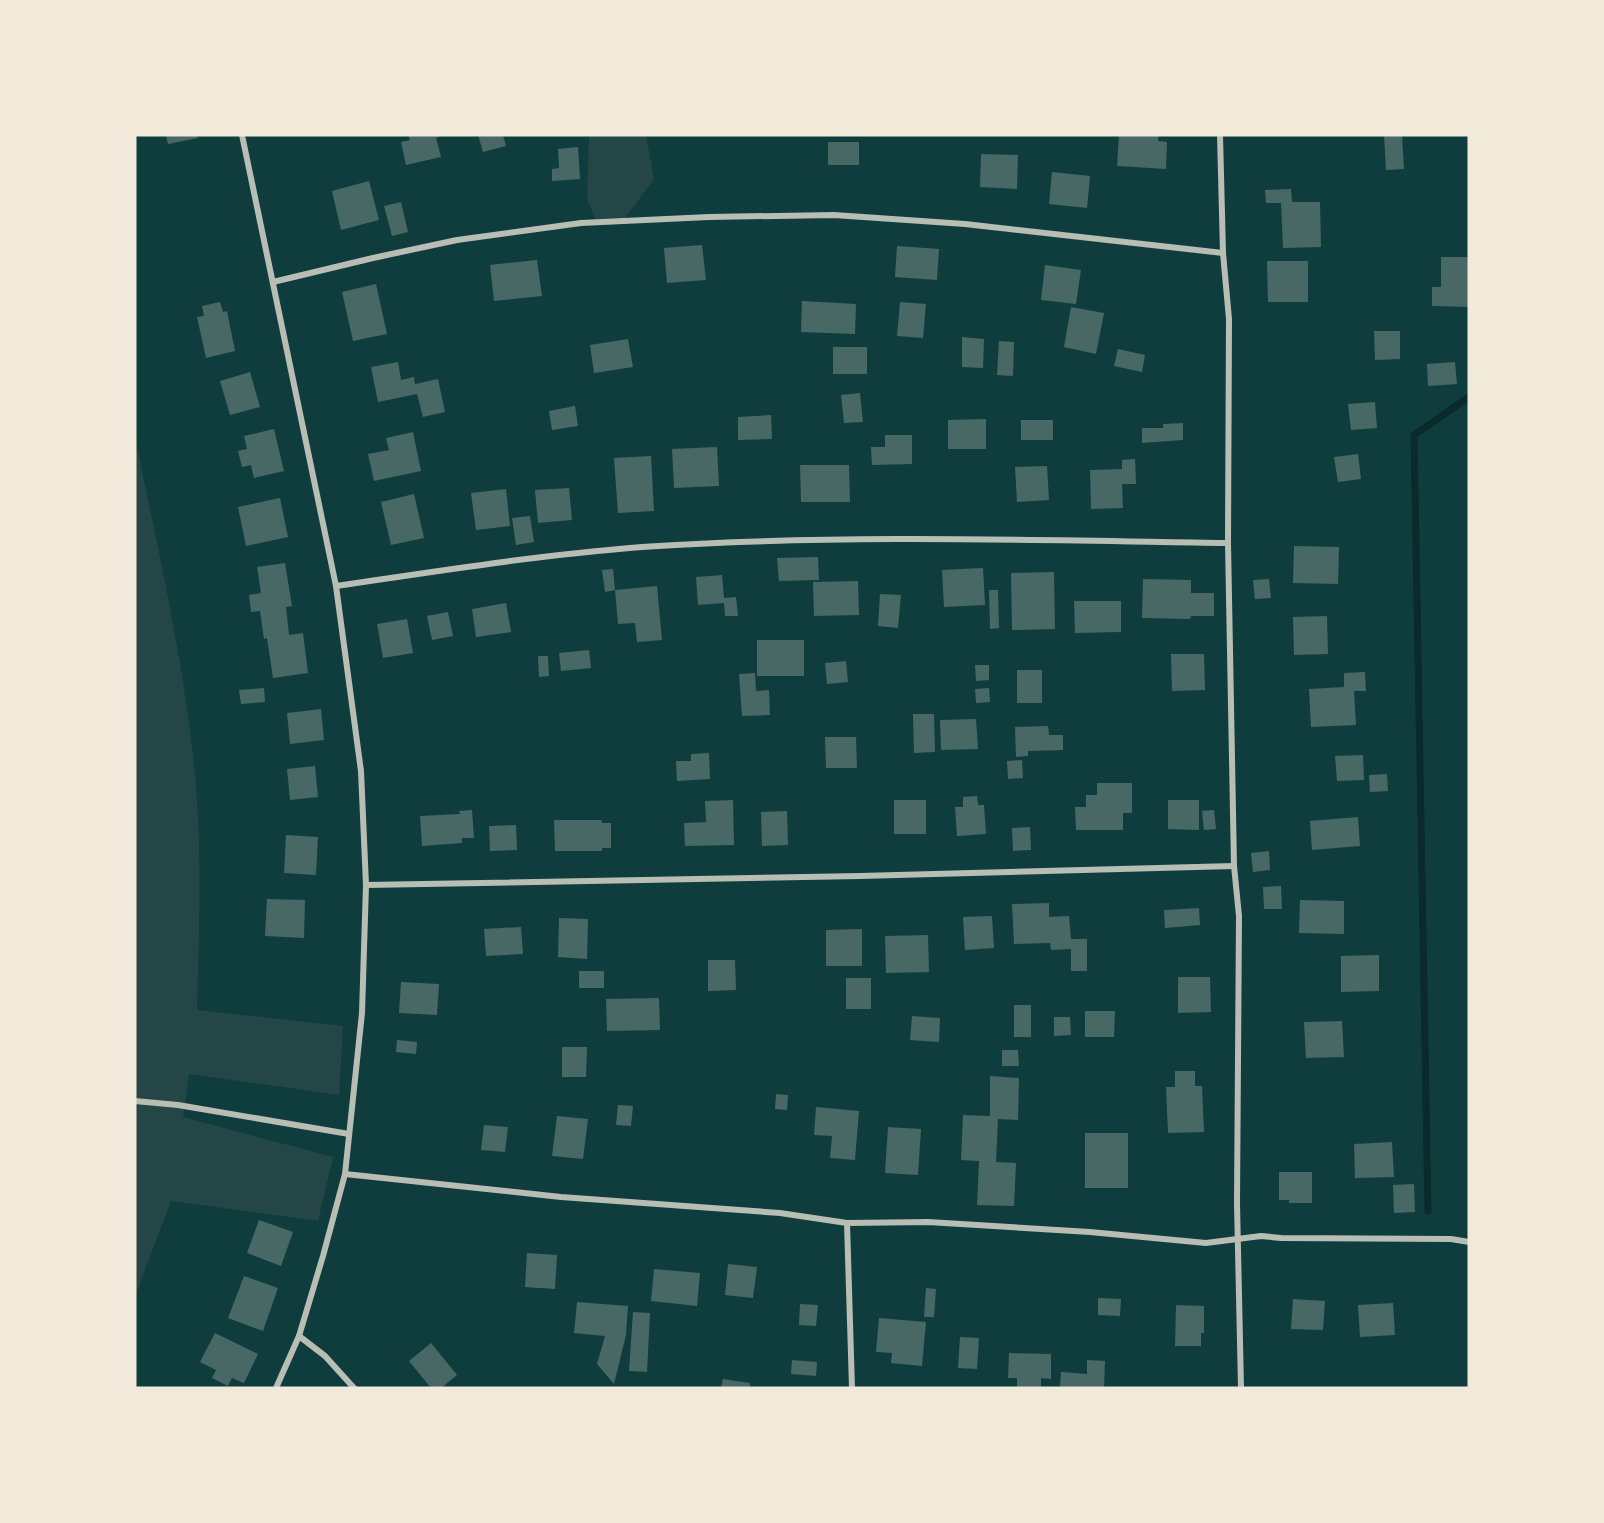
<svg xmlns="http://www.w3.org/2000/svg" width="1604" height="1523" font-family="Commissioner,sans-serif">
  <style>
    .green { fill: #244646 }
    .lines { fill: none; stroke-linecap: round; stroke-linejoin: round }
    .stream { stroke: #0a2a2b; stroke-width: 7 }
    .building { fill: #486865 }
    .minor { stroke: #b8beb3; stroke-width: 6 }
  </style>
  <rect width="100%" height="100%" fill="#0f3d3e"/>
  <g class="green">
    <path d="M589 135H646L654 179 625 218 596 220 587 199Z"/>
    <path d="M135 438C157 543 181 648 193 756 203 840 199 926 197 1010L343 1026 339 1095 189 1074 183 1117 333 1157 318 1221 171 1201 135 1296Z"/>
  </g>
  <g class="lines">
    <path class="stream" d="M1428 1211 1414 435 1469 397"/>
  </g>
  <g class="building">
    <path d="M166 135H197L198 138 168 144Z"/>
    <path d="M408 135H444L436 138 441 157 406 165 401 142 410 140Z"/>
    <path d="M478 135H503L506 146 483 152Z"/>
    <path d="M1119 135H1159L1158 141 1167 142 1166 169 1117 166Z"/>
    <path d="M1384 135H1402L1404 169 1386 170Z"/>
    <rect x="828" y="142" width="31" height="23"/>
    <path d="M578 147 580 179 552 181V169L559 168 558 149Z"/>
    <path d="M981 154 1018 155 1017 189 980 187Z"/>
    <path d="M1052 172 1090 176 1087 208 1049 204Z"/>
    <path d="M369 181 379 220 341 230 332 191Z"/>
    <path d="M1291 189 1292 202H1320L1321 247 1283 248 1281 203H1266L1265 190Z"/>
    <path d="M401 202 408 232 392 236 384 206Z"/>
    <path d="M702 245 706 280 667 283 664 248Z"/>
    <path d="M897 246 939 249 937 280 895 277Z"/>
    <path d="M1441 257H1469V307L1432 306V287H1441Z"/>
    <path d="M537 260 542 296 494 301 490 265Z"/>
    <path d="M1267 261H1308V302H1268Z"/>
    <path d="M1045 265 1081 270 1076 304 1041 300Z"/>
    <path d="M376 284 387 334 353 341 342 292Z"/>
    <path d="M802 301 856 304 855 334 801 332Z"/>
    <path d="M220 302 223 312 227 311 235 351 206 358 197 317 204 316 202 306Z"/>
    <path d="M900 302 926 304 923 338 897 336Z"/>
    <path d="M1071 307 1104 313 1096 354 1064 347Z"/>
    <path d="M1374 331H1400V359L1375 360Z"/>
    <path d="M962 337 984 339 983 368 962 367Z"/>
    <path d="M628 339 633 367 594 373 590 345Z"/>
    <path d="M999 341 1014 342 1013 376 997 375Z"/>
    <rect x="833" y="347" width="34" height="27"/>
    <path d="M1118 349 1145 355 1142 372 1114 366Z"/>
    <path d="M398 362 401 380 414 377 415 384 438 379 445 412 423 417 417 394 378 402 371 367Z"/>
    <path d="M1455 362 1457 384 1428 386 1427 364Z"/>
    <path d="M250 372 260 407 230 415 220 381Z"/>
    <path d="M860 393 863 422 844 423 841 395Z"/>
    <path d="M1375 402 1377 428 1351 430 1348 404Z"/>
    <path d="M575 406 578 426 552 430 549 411Z"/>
    <path d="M771 415 772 439 738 440V417Z"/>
    <path d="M986 419V449H948V420Z"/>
    <rect x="1021" y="420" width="32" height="20"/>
    <path d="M1183 423V440L1142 443V428H1163V424Z"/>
    <path d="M274 429 284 471 254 478 251 465 242 467 238 451 247 449 244 436Z"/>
    <path d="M413 432 421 471 374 481 368 454 389 450 386 438Z"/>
    <path d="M885 435H912V464L872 465 871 447H885Z"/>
    <path d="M717 447 719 486 674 488 672 449Z"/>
    <path d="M1358 454 1361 479 1338 482 1334 457Z"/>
    <path d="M651 456 654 511 618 513 614 458Z"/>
    <path d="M1135 459 1136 484H1122L1123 508 1091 509 1090 470 1122 469V460Z"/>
    <path d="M800 465H849L850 502H801Z"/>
    <path d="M1047 466 1049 500 1017 502 1015 467Z"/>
    <path d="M569 488 572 520 538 523 535 490Z"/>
    <path d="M506 489 510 526 476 530 471 493Z"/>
    <path d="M414 494 424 538 391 545 381 502Z"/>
    <path d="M280 498 288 537 246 546 238 507Z"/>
    <path d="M530 516 534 542 516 545 512 518Z"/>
    <path d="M1294 546 1339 547 1338 584 1293 583Z"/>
    <path d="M818 557 819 580 779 581 777 558Z"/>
    <path d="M285 563 292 606 286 607 289 635 303 633 308 673 273 678 267 638 264 639 260 611 251 612 249 595 261 593 257 567Z"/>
    <path d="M983 568 985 605 944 607 942 570Z"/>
    <path d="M613 569 615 590 657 586 662 640 637 642 635 623 618 624 615 590 605 592 602 570Z"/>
    <path d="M1054 572 1055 629 1012 630 1011 573Z"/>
    <path d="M722 575 724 598 736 597 738 616H725L724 603 698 605 696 577Z"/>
    <path d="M1143 579 1191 580V593H1214V616H1191L1190 619 1142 618Z"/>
    <path d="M1269 579 1271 598 1255 599 1253 580Z"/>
    <path d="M858 581 859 615 814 616 813 582Z"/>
    <path d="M989 590H998L999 628 990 629Z"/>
    <path d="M880 594 901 595 898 628 878 626Z"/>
    <path d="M1074 601H1121V632L1075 633Z"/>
    <path d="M506 603 511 632 476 637 472 609Z"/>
    <path d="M448 612 453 636 432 640 427 616Z"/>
    <path d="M1327 616 1328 654 1294 655 1293 617Z"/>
    <path d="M407 619 413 653 383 658 377 624Z"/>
    <rect x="757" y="640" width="47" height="36"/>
    <path d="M589 650 591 668 561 671 559 653Z"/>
    <path d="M1171 654H1204L1205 690 1172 691Z"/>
    <path d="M538 656H548L549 676 539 677Z"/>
    <path d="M846 661 848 682 827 684 825 663Z"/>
    <path d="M975 665H989V680L976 681Z"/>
    <rect x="1017" y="670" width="25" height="33"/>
    <path d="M1365 672 1366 691H1354L1356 725 1311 727 1309 689 1344 687V673Z"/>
    <path d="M755 673 756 691 769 690 770 715 742 716 739 674Z"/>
    <path d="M264 688 265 702 241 704 239 690Z"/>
    <path d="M989 688 990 702 976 703 975 689Z"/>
    <path d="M321 709 324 740 290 744 287 713Z"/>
    <path d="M913 714H934L935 752 914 753Z"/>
    <path d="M976 719 978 749 941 750 940 720Z"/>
    <path d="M1048 726 1049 735H1063V750L1028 751V756L1016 757 1015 727Z"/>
    <path d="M825 737H856L857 768H826Z"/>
    <path d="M709 753 710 779 677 781 676 761H691V754Z"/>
    <path d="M1363 755 1364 780 1337 781 1335 756Z"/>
    <path d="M1022 760 1023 778 1008 779 1007 761Z"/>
    <path d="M315 766 318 797 290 800 287 769Z"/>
    <path d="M1387 774 1388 791 1370 792 1369 775Z"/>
    <path d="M1097 783H1132V813H1123V830H1076L1075 807H1086V795H1097Z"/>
    <path d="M977 796 978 805H984L986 834 957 836 955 807H963V797Z"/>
    <path d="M733 800 734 845 685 846 684 823 706 822 705 801Z"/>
    <rect x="894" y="800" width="32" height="34"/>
    <path d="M1168 800H1199V830L1168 829Z"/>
    <path d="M472 810 474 838H462V843L422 846 420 816 460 814 459 811Z"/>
    <path d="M1214 810 1216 829 1204 830 1202 811Z"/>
    <path d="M787 811 788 845 762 846 761 812Z"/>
    <path d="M1358 817 1360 846 1312 850 1310 821Z"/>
    <path d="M554 820H601L602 823H611V848H602V851H555Z"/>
    <path d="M516 825 517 850 490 851 489 826Z"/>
    <path d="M1030 827 1031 850 1013 851 1012 828Z"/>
    <path d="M286 835 318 837 316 875 284 873Z"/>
    <path d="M1269 851 1270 870 1253 872 1251 853Z"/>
    <path d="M1281 886 1282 909H1264L1263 887Z"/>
    <path d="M267 899 305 900 304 938 265 936Z"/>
    <path d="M1300 900 1344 901V934L1299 933Z"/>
    <path d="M1049 903V917L1069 916 1071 939H1087V971H1071V949L1051 950 1050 943 1014 944 1012 904Z"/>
    <path d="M1199 908 1200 925 1165 928 1164 910Z"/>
    <path d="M992 916 994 948 965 950 963 917Z"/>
    <path d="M559 918 588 919 587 959 558 957Z"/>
    <path d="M521 927 523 954 486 956 484 929Z"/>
    <path d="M862 929V966H826V930Z"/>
    <path d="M928 935 929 972 886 973 885 936Z"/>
    <path d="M1379 955V991L1341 992V956Z"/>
    <path d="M708 960H735L736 990 708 991Z"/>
    <rect x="579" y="971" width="25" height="17"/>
    <path d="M1178 977H1210L1211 1012 1178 1013Z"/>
    <rect x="846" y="978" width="25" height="31"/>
    <path d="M401 982 439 984 437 1015 399 1013Z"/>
    <path d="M659 998 660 1030 607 1031 606 999Z"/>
    <rect x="1014" y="1005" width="17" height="32"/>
    <path d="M1085 1011H1115L1114 1037H1085Z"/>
    <path d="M912 1016 940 1018 939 1042 910 1040Z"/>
    <path d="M1054 1017H1070L1071 1035 1054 1036Z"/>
    <path d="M1342 1021 1344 1057 1306 1058 1304 1022Z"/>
    <path d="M397 1040 417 1042 416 1054 396 1052Z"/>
    <path d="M562 1047H587L586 1077H562Z"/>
    <path d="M1002 1050H1018L1019 1066H1002Z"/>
    <path d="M1175 1071H1195V1086H1202L1204 1132 1168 1133 1166 1087H1175Z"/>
    <path d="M990 1076 1019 1078 1018 1120 998 1119 996 1162 1016 1163 1014 1206 977 1205 979 1161 961 1160 963 1115 990 1116Z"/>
    <path d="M776 1094 788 1095 787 1110 775 1109Z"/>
    <path d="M618 1105 633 1106 631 1126 616 1125Z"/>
    <path d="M816 1107 859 1111 855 1160 830 1158 832 1136 814 1135Z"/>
    <path d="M557 1116 588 1119 583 1159 552 1156Z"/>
    <path d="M484 1125 508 1127 505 1152 481 1150Z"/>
    <path d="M888 1127 921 1129 918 1175 885 1173Z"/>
    <rect x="1085" y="1133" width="43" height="55"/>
    <path d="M1392 1142 1394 1177 1355 1178 1354 1144Z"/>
    <path d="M1279 1172H1312V1203H1289V1200H1279Z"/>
    <path d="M1414 1184 1415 1212 1394 1213 1393 1185Z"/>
    <path d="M259 1220 293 1232 281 1266 247 1253Z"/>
    <path d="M527 1253 557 1255 555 1289 525 1287Z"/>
    <path d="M728 1264 757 1267 753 1298 725 1295Z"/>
    <path d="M654 1269 700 1273 697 1306 651 1301Z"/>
    <path d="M244 1276 278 1288 263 1331 228 1318Z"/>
    <path d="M926 1288 936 1289 934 1317H924Z"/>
    <path d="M1098 1298 1121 1299 1120 1316 1098 1315Z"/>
    <path d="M1293 1299 1325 1301 1323 1330 1291 1329Z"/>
    <path d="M577 1302 628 1306 626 1335 614 1384 597 1364 605 1336 574 1333Z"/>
    <path d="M1393 1303 1395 1335 1360 1337 1358 1305Z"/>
    <path d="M800 1304 818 1305 816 1326 799 1325Z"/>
    <path d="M1176 1305 1204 1306V1333H1201V1346H1175Z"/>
    <path d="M633 1312 650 1313 647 1372 629 1371Z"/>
    <path d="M879 1318 926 1322 922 1366 891 1363 892 1353 876 1352Z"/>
    <path d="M215 1333 258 1354 244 1383 232 1378 228 1386 212 1378 216 1370 200 1362Z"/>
    <path d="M960 1337 979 1338 977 1369 958 1368Z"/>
    <path d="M431 1343 457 1375 441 1388H431L409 1361Z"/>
    <path d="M1009 1353 1051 1354V1379L1041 1378V1388H1017V1378H1008Z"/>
    <path d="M792 1360 817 1362 816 1376 791 1374Z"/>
    <path d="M1087 1360 1105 1361 1104 1388H1060L1061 1372 1087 1374Z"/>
    <path d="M723 1379 750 1383V1388H721Z"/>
  </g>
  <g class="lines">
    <g class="minor">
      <path d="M242 135 336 586 361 771 366 885 362 1013 345 1174 323 1256 299 1336 276 1388"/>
      <path d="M1220 135 1223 253 1229 319 1228 543 1234 866 1239 916 1237 1203 1241 1388"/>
      <path d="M273 282 373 258 457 240 581 223 709 217 834 215 965 224 1223 253"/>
      <path d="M336 586C438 571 539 555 642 547 837 534 1033 540 1228 543"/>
      <path d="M366 885 860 876 1234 866"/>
      <path d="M135 1101 178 1105 349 1134"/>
      <path d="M345 1174 561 1197 780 1213 847 1223 928 1222 1090 1232 1206 1243 1261 1236 1281 1238 1451 1239 1469 1242"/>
      <path d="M847 1223 852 1388"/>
      <path d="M299 1336 325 1356 354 1388"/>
    </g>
  </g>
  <rect width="1604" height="1523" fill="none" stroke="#f1e9da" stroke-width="273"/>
</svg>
